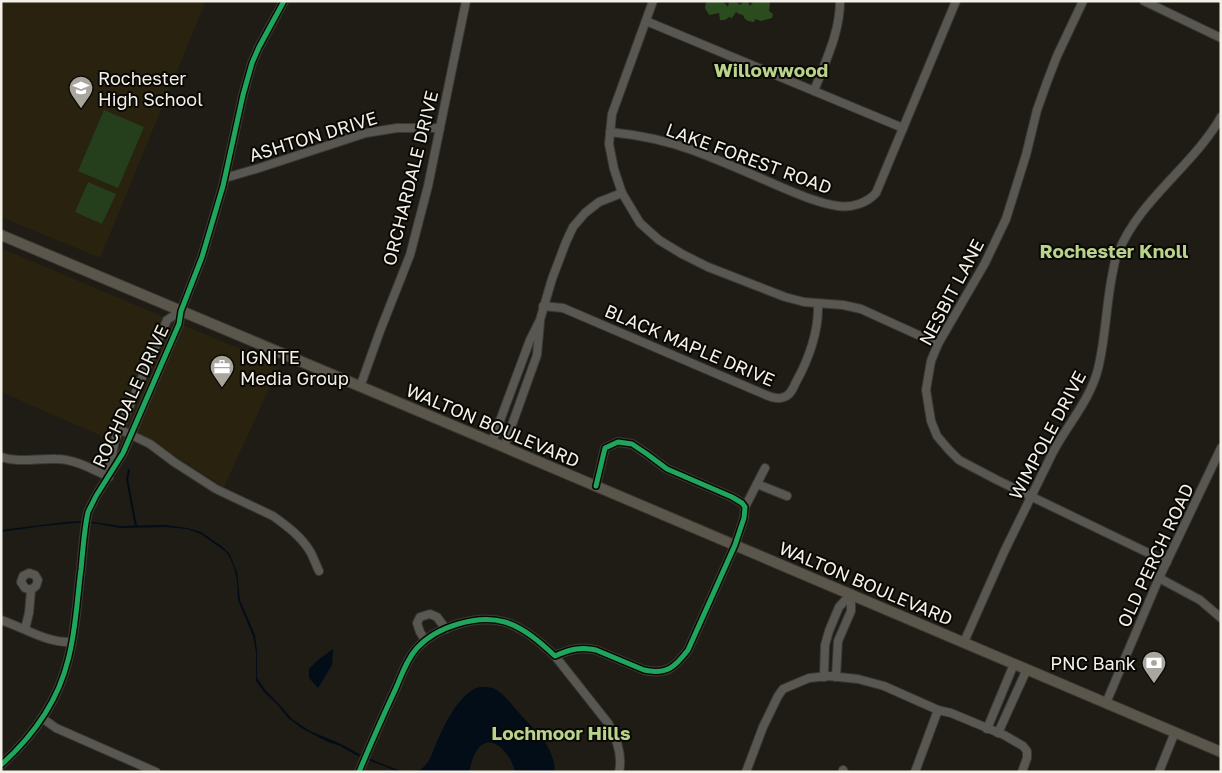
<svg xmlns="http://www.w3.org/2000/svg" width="1222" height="773" font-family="'Golos Text',sans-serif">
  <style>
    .built { fill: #28220f }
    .green { fill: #253e1c }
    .forest { fill: #2b4c1f }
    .water { fill: #030d17 }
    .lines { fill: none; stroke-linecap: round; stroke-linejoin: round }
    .stream { stroke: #030d17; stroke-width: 2 }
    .minor-casing { stroke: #3a3833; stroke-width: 10 }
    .major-casing { stroke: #3a3833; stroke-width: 12 }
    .minor { stroke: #595751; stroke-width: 8 }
    .major { stroke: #5a564b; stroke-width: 10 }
    .cycleway-casing { stroke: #0a0804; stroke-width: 8 }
    .cycleway { stroke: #20a55d; stroke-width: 5 }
    .labels { text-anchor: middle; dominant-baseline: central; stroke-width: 4; stroke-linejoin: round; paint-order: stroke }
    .poi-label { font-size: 18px; fill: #f3f0e7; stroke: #0a0804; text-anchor: start }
    .street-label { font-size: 18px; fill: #f3f0e7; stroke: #0a0804 }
    .neighbourhood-label { font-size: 19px; font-weight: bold; fill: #bad38a; stroke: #0a0804 }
  </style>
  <rect width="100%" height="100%" fill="#1e1c14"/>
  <g class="built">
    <path d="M1 1H206L100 258 1 217Z"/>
    <path d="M1 248 185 326 280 365 224 487 138 432 131 449 1 392Z"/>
  </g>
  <g class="green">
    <path d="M104 110 144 127 118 188 78 171Z"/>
    <path d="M88 182 116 194 102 224 75 212Z"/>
  </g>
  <path class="forest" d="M706 1H723L728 7 729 2 735 1 740 5 743 2 747 1 750 6 754 1H769L770 3 769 11 773 14 772 18 761 21 755 19 754 22C748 21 745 21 743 15L739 14 736 12 732 18 729 17 725 20H720L719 13 709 15 705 8Z"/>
  <g class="water">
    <path d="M86 521 121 526 165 525 187 528 201 532 224 548 230 555 237 572 240 600 255 635 257 651V678L266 691 278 703 292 719 310 731 341 744 357 753 380 763 404 772H399L391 769 356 755 340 746 328 742 303 729 288 718 277 704 264 692 256 681V652L253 636 238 600 237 581 234 567 229 556 225 551 201 534 187 529 165 527 121 528 86 522 43 526 1 532V530L66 522Z"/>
    <path d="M333 649 332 665 318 688 309 678V669L318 660Z"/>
    <path d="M480 687C485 687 490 687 495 689 505 695 512 705 520 714 536 732 554 745 555 772H515C513 760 498 736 483 744 475 749 471 763 469 772H416C429 766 431 756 436 744 443 727 460 691 480 687Z"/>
  </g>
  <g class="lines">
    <path class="stream" d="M129 470 127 479 136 526"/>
    <defs>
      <g id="minor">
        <path d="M653 1 612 114 609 144 614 169 622 193 640 223 659 240 682 254 708 267 785 297 804 302 843 305 861 309 938 344"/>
        <path d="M1083 1 1057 56 1047 82 1037 110 1026 155 1006 219 985 263 938 344 931 361 926 390 931 421 937 436 949 450 959 460 997 480 1167 562"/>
        <path d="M1144 1 1221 38"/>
        <path d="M646 21 903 128"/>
        <path d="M814 91C825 62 840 33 840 1"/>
        <path d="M610 132C639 135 665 140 692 150 722 161 751 174 781 187 800 195 818 203 838 206 852 208 867 203 876 193L956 1"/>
        <path d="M225 178 259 168 366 133 397 128H440"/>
        <path d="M543 306 563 308 766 395C771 397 778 400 784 397 791 395 793 388 796 382 809 359 819 330 818 304"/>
        <path d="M360 387 380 331 410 255 428 186 466 1"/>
        <path d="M119 429 150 444 174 462 216 489 273 516C287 526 302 537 311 553 314 559 316 565 319 571"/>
        <path d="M492 442 530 340 540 320 552 279 566 242 573 227 585 213 599 202 622 193"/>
        <path d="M504 447 537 355 540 322"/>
        <path d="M1 457C19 463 38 458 56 459 75 459 92 469 109 477"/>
        <path d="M109 472 115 440 167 320 181 311"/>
        <path d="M757 484 787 496"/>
        <path d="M745 507 765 468"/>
        <path d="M1159 578 1200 600 1221 618"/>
        <path d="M1 620C25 628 46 643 72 642"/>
        <path d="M25 629 29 613 31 590 36 586 38 580 35 575 29 573 23 576 21 582 25 588 31 590"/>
        <path d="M425 640 420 632 417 623 420 617 430 614 437 617 446 629"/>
        <path d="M964 642 1004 552 1053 452C1068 424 1090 400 1098 369 1106 337 1106 303 1113 271 1114 265 1115 259 1118 253 1139 200 1193 166 1221 117"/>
        <path d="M555 656 608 723C616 737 623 755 619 772"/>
        <path d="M824 677 825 645 829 631 839 607 851 594"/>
        <path d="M836 677 838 641 851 611V594"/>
        <path d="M1106 703 1159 578 1221 448"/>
        <path d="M42 718 56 728 156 772"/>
        <path d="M987 729 1014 664"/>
        <path d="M998 733 1027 669"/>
        <path d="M1 765C32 737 58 701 68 660 76 631 77 599 81 569 83 550 84 530 88 512L96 496 123 453 179 324 181 311 202 257 223 186 243 95 252 63 259 47 284 1"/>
        <path d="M843 770 844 772"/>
        <path d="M359 772C371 743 383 716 396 688 402 674 407 659 417 648 436 627 477 614 505 622 524 628 540 642 555 656 568 650 581 646 596 650L644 670C667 675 675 667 688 650L735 545 744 518 745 507 742 503 732 497 667 469 647 454 632 444 618 442 605 448 596 486"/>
        <path d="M746 772 763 727 778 696 783 689 809 678 829 676 858 679 884 686 938 710 951 713 1004 735 1023 746 1027 751V758L1022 772"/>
        <path d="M915 772 938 710"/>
        <path d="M1159 772 1175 732"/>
      </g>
      <path id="major" d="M1 235 504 447 1221 752"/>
    </defs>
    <use href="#minor" class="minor-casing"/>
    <use href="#major" class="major-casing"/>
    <use href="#minor" class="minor"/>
    <use href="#major" class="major"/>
    <defs>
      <g id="cycleway">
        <path d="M1 765C32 737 58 701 68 660 76 631 77 599 81 569 83 550 84 530 88 512L96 496 123 453 179 324 181 311 202 257 223 186 243 95 252 63 259 47 284 1"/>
        <path d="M359 772C371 743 383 716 396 688 402 674 407 659 417 648 436 627 477 614 505 622 524 628 540 642 555 656 568 650 581 646 596 650L644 670C667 675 675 667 688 650L735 545 744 518 745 507 742 503 732 497 667 469 647 454 632 444 618 442 605 448 596 486"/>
      </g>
    </defs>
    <use href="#cycleway" class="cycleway-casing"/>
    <use href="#cycleway" class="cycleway"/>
  </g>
  <defs>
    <symbol id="school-pin" viewBox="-11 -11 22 30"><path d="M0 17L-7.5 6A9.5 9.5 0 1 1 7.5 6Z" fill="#a8a69d" stroke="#0a0804"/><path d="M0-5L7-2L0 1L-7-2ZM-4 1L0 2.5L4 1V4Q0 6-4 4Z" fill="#fff"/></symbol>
    <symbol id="office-pin" viewBox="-11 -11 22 30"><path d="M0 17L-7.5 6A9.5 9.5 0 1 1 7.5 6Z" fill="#a8a69d" stroke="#0a0804"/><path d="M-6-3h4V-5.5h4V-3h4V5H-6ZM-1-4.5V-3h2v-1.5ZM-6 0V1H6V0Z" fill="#fff"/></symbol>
    <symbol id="bank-pin" viewBox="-11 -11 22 30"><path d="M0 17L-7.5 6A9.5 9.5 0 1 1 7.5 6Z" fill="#a8a69d" stroke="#0a0804"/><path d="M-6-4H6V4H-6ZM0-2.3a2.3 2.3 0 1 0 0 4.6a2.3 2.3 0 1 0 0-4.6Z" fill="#fff"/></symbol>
  </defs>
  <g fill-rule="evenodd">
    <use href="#school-pin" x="67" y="74" width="28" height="38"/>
    <use href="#office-pin" x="208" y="353" width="28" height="38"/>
    <use href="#bank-pin" x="1140" y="649" width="28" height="38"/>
  </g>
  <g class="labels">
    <g class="poi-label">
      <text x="98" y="78">Rochester<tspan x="98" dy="21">High School</tspan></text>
      <text x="240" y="357">IGNITE<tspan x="240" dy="21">Media Group</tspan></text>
      <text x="1136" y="663" text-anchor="end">PNC Bank</text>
    </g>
    <g class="street-label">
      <text transform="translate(313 136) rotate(-17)">ASHTON DRIVE</text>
      <text transform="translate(749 158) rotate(20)">LAKE FOREST ROAD</text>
      <text transform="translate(410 178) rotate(-76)">ORCHARDALE DRIVE</text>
      <text transform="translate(951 292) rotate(-62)">NESBIT LANE</text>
      <text transform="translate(690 345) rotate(23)">BLACK MAPLE DRIVE</text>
      <text transform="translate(130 396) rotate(-65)">ROCHDALE DRIVE</text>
      <text transform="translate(493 425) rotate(23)">WALTON BOULEVARD</text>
      <text transform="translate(1047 435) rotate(-62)">WIMPOLE DRIVE</text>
      <text transform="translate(1155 555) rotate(-65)">OLD PERCH ROAD</text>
      <text transform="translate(866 583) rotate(23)">WALTON BOULEVARD</text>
    </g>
    <g class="neighbourhood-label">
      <text x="771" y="69">Willowwood</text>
      <text x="1114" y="250">Rochester Knoll</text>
      <text x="561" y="732">Lochmoor Hills</text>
    </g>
  </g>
  <rect width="1222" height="773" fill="none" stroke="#f3f0e7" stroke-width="5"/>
</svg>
